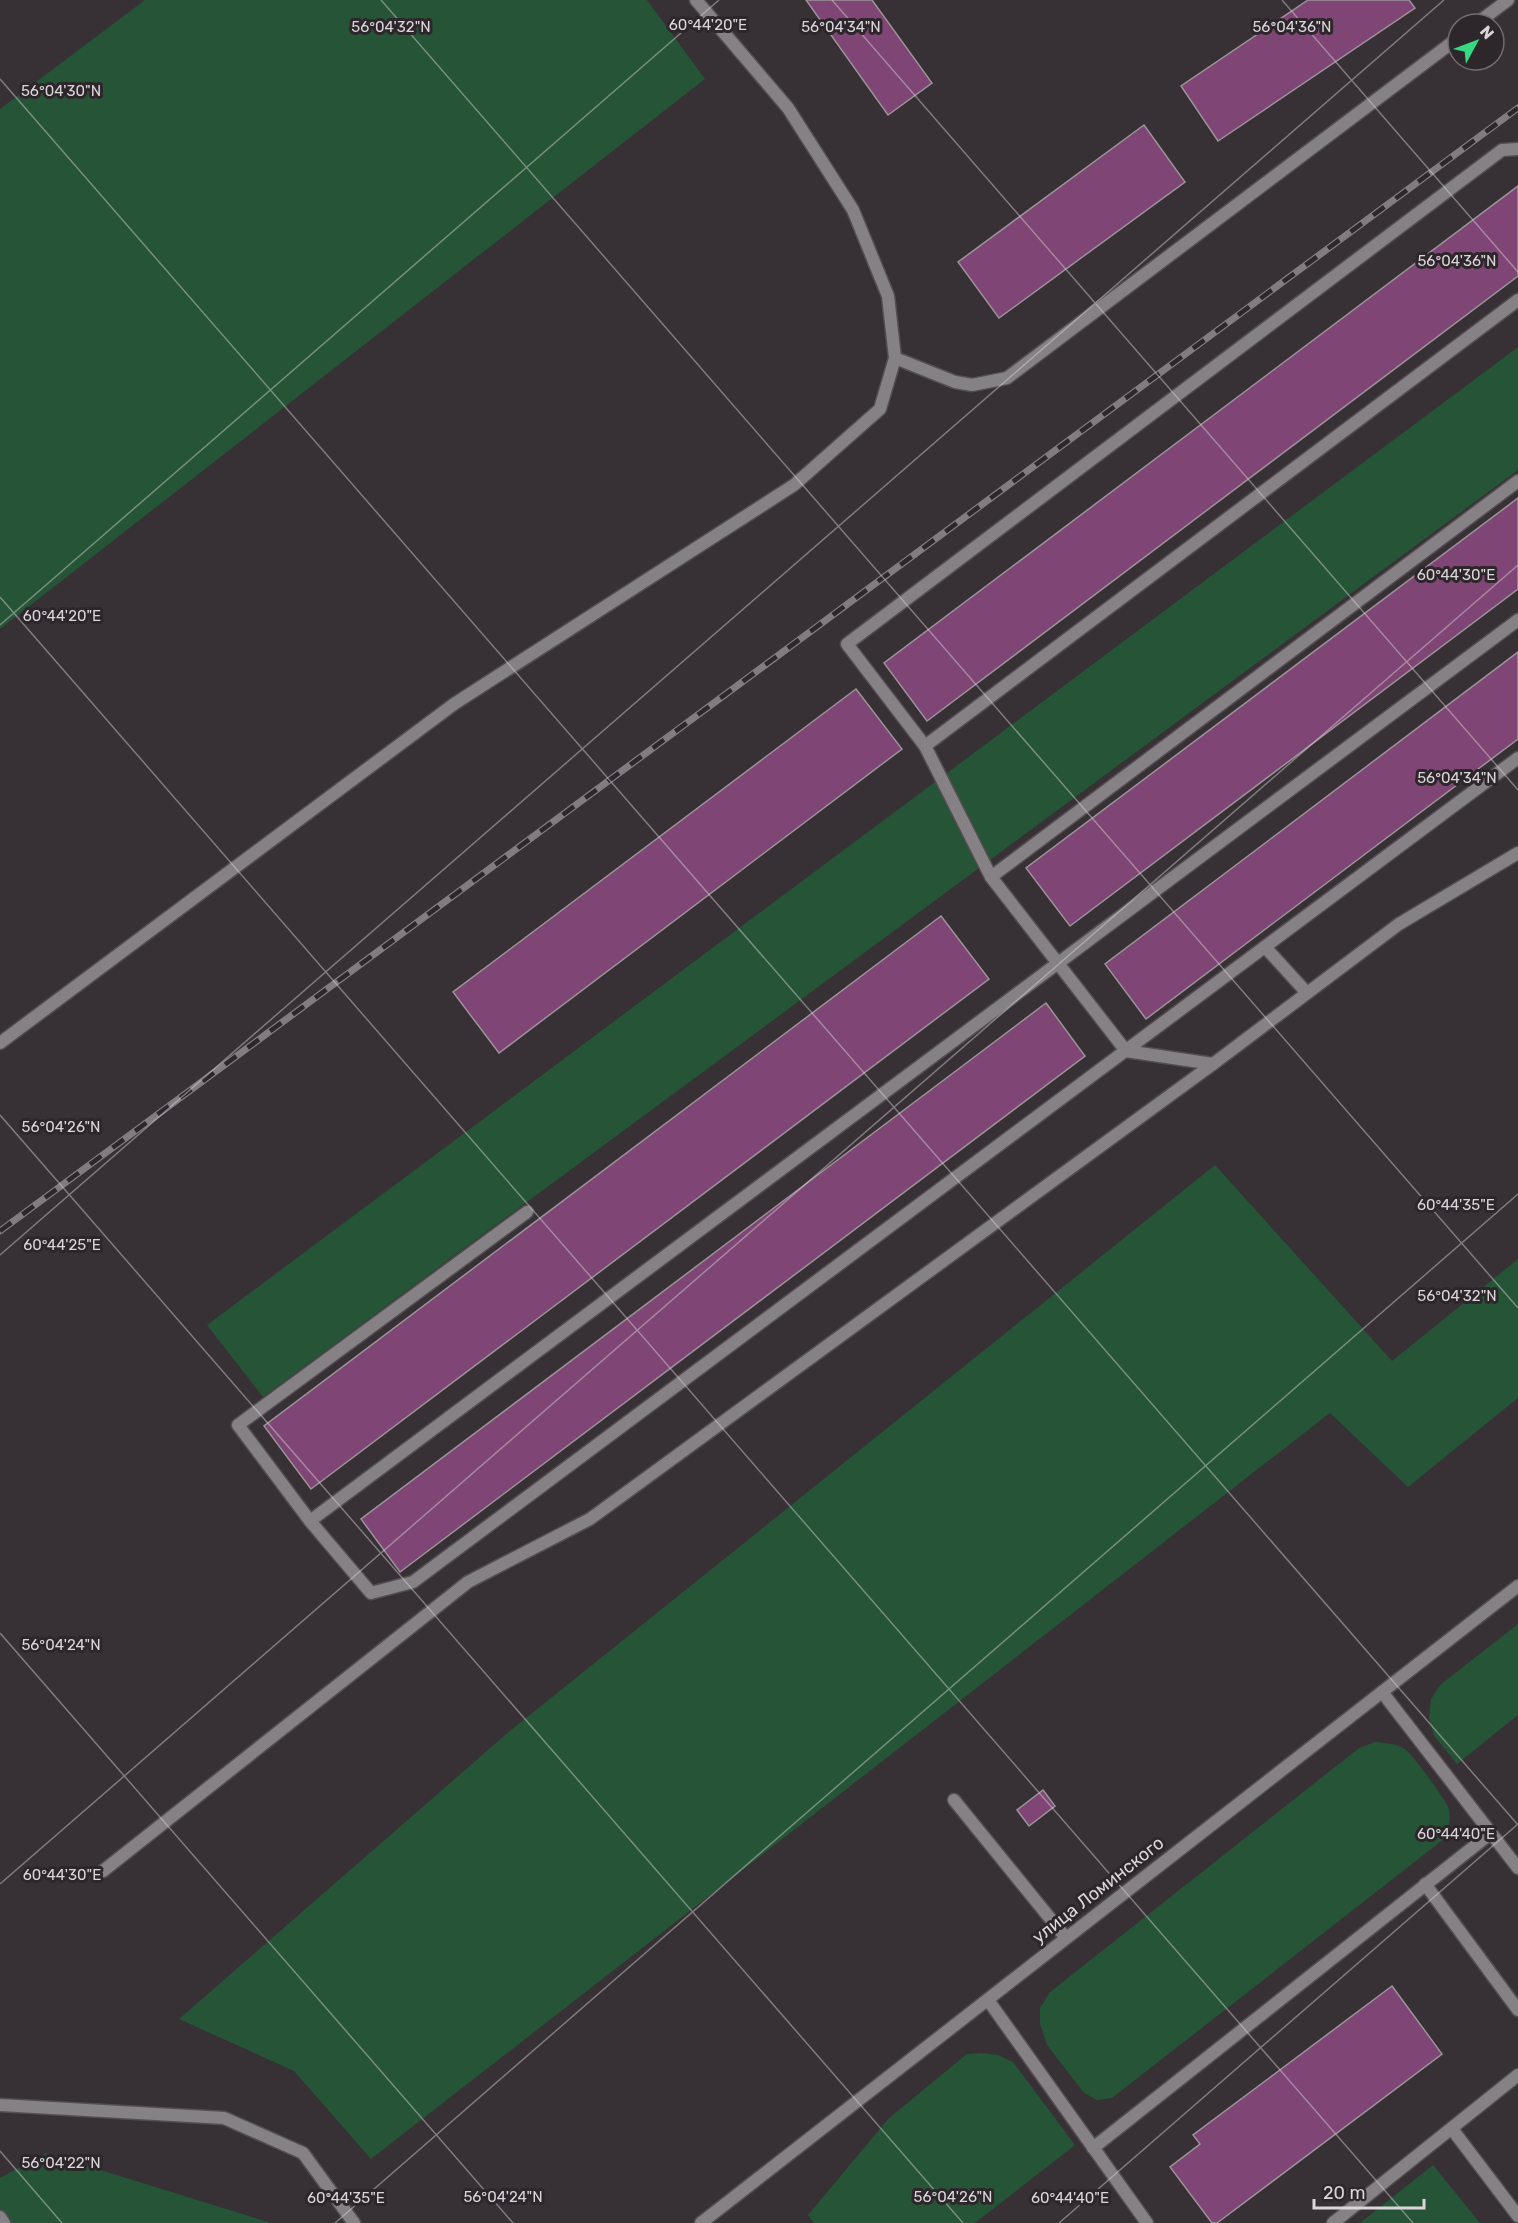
<svg xmlns="http://www.w3.org/2000/svg" width="1518" height="2223" font-family="Rubik,sans-serif">
  <style>
    .green { fill: #255436 }
    .building { fill: #7f4575; stroke: #9b9399; stroke-width: 1.5 }
    .lines { fill: none; stroke-linecap: round; stroke-linejoin: round }
    .service-casing { stroke: #544e53; stroke-width: 15 }
    .tertiary-casing { stroke: #544e53; stroke-width: 15 }
    .service { stroke: #858184; stroke-width: 12 }
    .tertiary { stroke: #858184; stroke-width: 12 }
    .rail-casing { stroke: #827c81; stroke-width: 7 }
    .rail { stroke: #2d262b; stroke-width: 4.5; stroke-dasharray: 14; stroke-linecap: butt }
    .ticks { fill: none; stroke: #dad5d9; stroke-width: 1.5; stroke-opacity: 0.45 }
    .labels { text-anchor: middle; dominant-baseline: central; stroke-width: 6; stroke-linejoin: round; paint-order: stroke }
    .street-label { font-size: 18px; fill: #dad5d9; stroke: #2d262b }
    .ticks-label { font-size: 15px; text-anchor: middle; fill: #dad5d9; stroke: #2d262b; stroke-width: 6; stroke-linejoin: round; paint-order: stroke }
  </style>
  <rect width="100%" height="100%" fill="#373035"/>
  <g class="green">
    <path d="M145 0H647L705 79 0 629V109Z"/>
    <path d="M1518 347V470L263 1397 207 1325Z"/>
    <path d="M1215 1165 1392 1361 1518 1259V1398L1408 1487 1330 1413 371 2159 294 2071 179 2019 511 1730Z"/>
    <path d="M1518 1624V1715L1457 1764 1434 1736 1429 1718 1431 1699 1440 1685Z"/>
    <path d="M1375 1742C1386 1743 1397 1743 1406 1750 1413 1755 1445 1799 1448 1807 1452 1818 1448 1829 1444 1839L1112 2098 1097 2100 1084 2093 1047 2045 1040 2024V2008L1050 1992 1359 1748Z"/>
    <path d="M981 2053 998 2055 1013 2062 1075 2145 975 2223H814L808 2215 889 2118 967 2054Z"/>
    <path d="M46 2153 268 2222 269 2223H0V2178Z"/>
    <path d="M1433 2165 1480 2223H1360Z"/>
  </g>
  <g class="building">
    <path d="M806 0H872L932 83 888 115Z"/>
    <path d="M1308 0H1409L1415 8 1218 141 1181 86Z"/>
    <path d="M1144 125 1185 182 999 318 958 262Z"/>
    <path d="M1518 186V276L927 721 884 663Z"/>
    <path d="M1518 498V589L1070 926 1026 868Z"/>
    <path d="M1518 652V739L1146 1019 1105 964Z"/>
    <path d="M856 689 902 749 499 1053 453 992Z"/>
    <path d="M941 916 989 979 311 1489 264 1426Z"/>
    <path d="M1046 1003 1085 1056 400 1572 361 1519Z"/>
    <path d="M1043 1790 1055 1806 1029 1826 1017 1810Z"/>
    <path d="M1392 1986 1442 2054 1217 2223H1212L1170 2167 1200 2144 1193 2135Z"/>
  </g>
  <g class="lines">
    <defs>
      <g id="service">
        <path d="M1476 24 1508 0"/>
        <path d="M895 358 955 382 972 385 1007 378 1458 38"/>
        <path d="M925 746 1518 300"/>
        <path d="M991 877 925 746 847 644 1502 150 1518 149"/>
        <path d="M1265 947 1307 993"/>
        <path d="M0 1043 454 704 794 485 880 409 895 358 888 296 853 210 788 108 696 0"/>
        <path d="M1213 1064 1126 1051 991 877 1518 481"/>
        <path d="M527 1212 238 1425 310 1521 371 1593 413 1582 1518 758"/>
        <path d="M310 1521 1518 620"/>
        <path d="M1382 1692 1518 1868"/>
        <path d="M954 1800 1066 1938"/>
        <path d="M103 1871 468 1582 590 1519 1213 1064 1399 924 1518 853"/>
        <path d="M1425 1884 1518 2010"/>
        <path d="M988 2000 1147 2223"/>
        <path d="M1452 2129 1518 2216"/>
        <path d="M1093 2148 1491 1833"/>
        <path d="M0 2217 4 2223"/>
        <path d="M1333 2223 1518 2075"/>
      </g>
      <g id="tertiary">
        <path d="M0 2105 224 2118 303 2153 354 2223"/>
        <path d="M701 2223 1518 1586"/>
      </g>
    </defs>
    <use href="#service" class="service-casing"/>
    <use href="#tertiary" class="tertiary-casing"/>
    <use href="#service" class="service"/>
    <use href="#tertiary" class="tertiary"/>
    <defs>
      <path id="rail" d="M0 1231 1518 108"/>
    </defs>
    <use href="#rail" class="rail-casing"/>
    <use href="#rail" class="rail"/>
  </g>
  <path class="ticks" d="M381 0 1518 1308M832 0 1518 790M1282 0 1518 272M0 79 1518 1825M0 597 1413 2223M0 625 719 0M0 1115 963 2223M0 1255 1444 0M0 1633 513 2223M0 1884 1518 565M0 2151 62 2223M335 2223 1518 1194M1059 2223 1518 1824"/>
  <g class="labels">
    <g class="street-label">
      <text transform="translate(1098 1890) rotate(-38)">улица Ломинского</text>
    </g>
  </g>
  <g class="ticks-label">
    <text x="708" y="30">60°44'20"E</text>
    <text x="391" y="32">56°04'32"N</text>
    <text x="841" y="32">56°04'34"N</text>
    <text x="1292" y="32">56°04'36"N</text>
    <text x="61" y="96">56°04'30"N</text>
    <text x="1457" y="266">56°04'36"N</text>
    <text x="1456" y="580">60°44'30"E</text>
    <text x="62" y="621">60°44'20"E</text>
    <text x="1457" y="783">56°04'34"N</text>
    <text x="61" y="1132">56°04'26"N</text>
    <text x="1456" y="1210">60°44'35"E</text>
    <text x="62" y="1250">60°44'25"E</text>
    <text x="1457" y="1301">56°04'32"N</text>
    <text x="61" y="1650">56°04'24"N</text>
    <text x="1456" y="1839">60°44'40"E</text>
    <text x="62" y="1880">60°44'30"E</text>
    <text x="61" y="2168">56°04'22"N</text>
    <text x="503" y="2202">56°04'24"N</text>
    <text x="953" y="2202">56°04'26"N</text>
    <text x="346" y="2203">60°44'35"E</text>
    <text x="1070" y="2203">60°44'40"E</text>
  </g>
  <g transform="translate(1476 42) rotate(49)"><circle r="28" fill="#2d262b" stroke="#726c71" stroke-width="1.5"/>
  <path d="M0-4.5L10 22L0 15L-10 22Z" fill="#36d881"/>
  <text y="-9" font-size="16" font-weight="bold" text-anchor="middle" fill="#dad5d9">N</text>
  </g>
  <path d="M1314 2199v9h110v-9" fill="none" stroke="#dad5d9" stroke-width="3"/>
  <text x="1323" y="2199" font-size="18" fill="#dad5d9" stroke="#2d262b" stroke-width="4.5" paint-order="stroke">20 m</text>
</svg>
